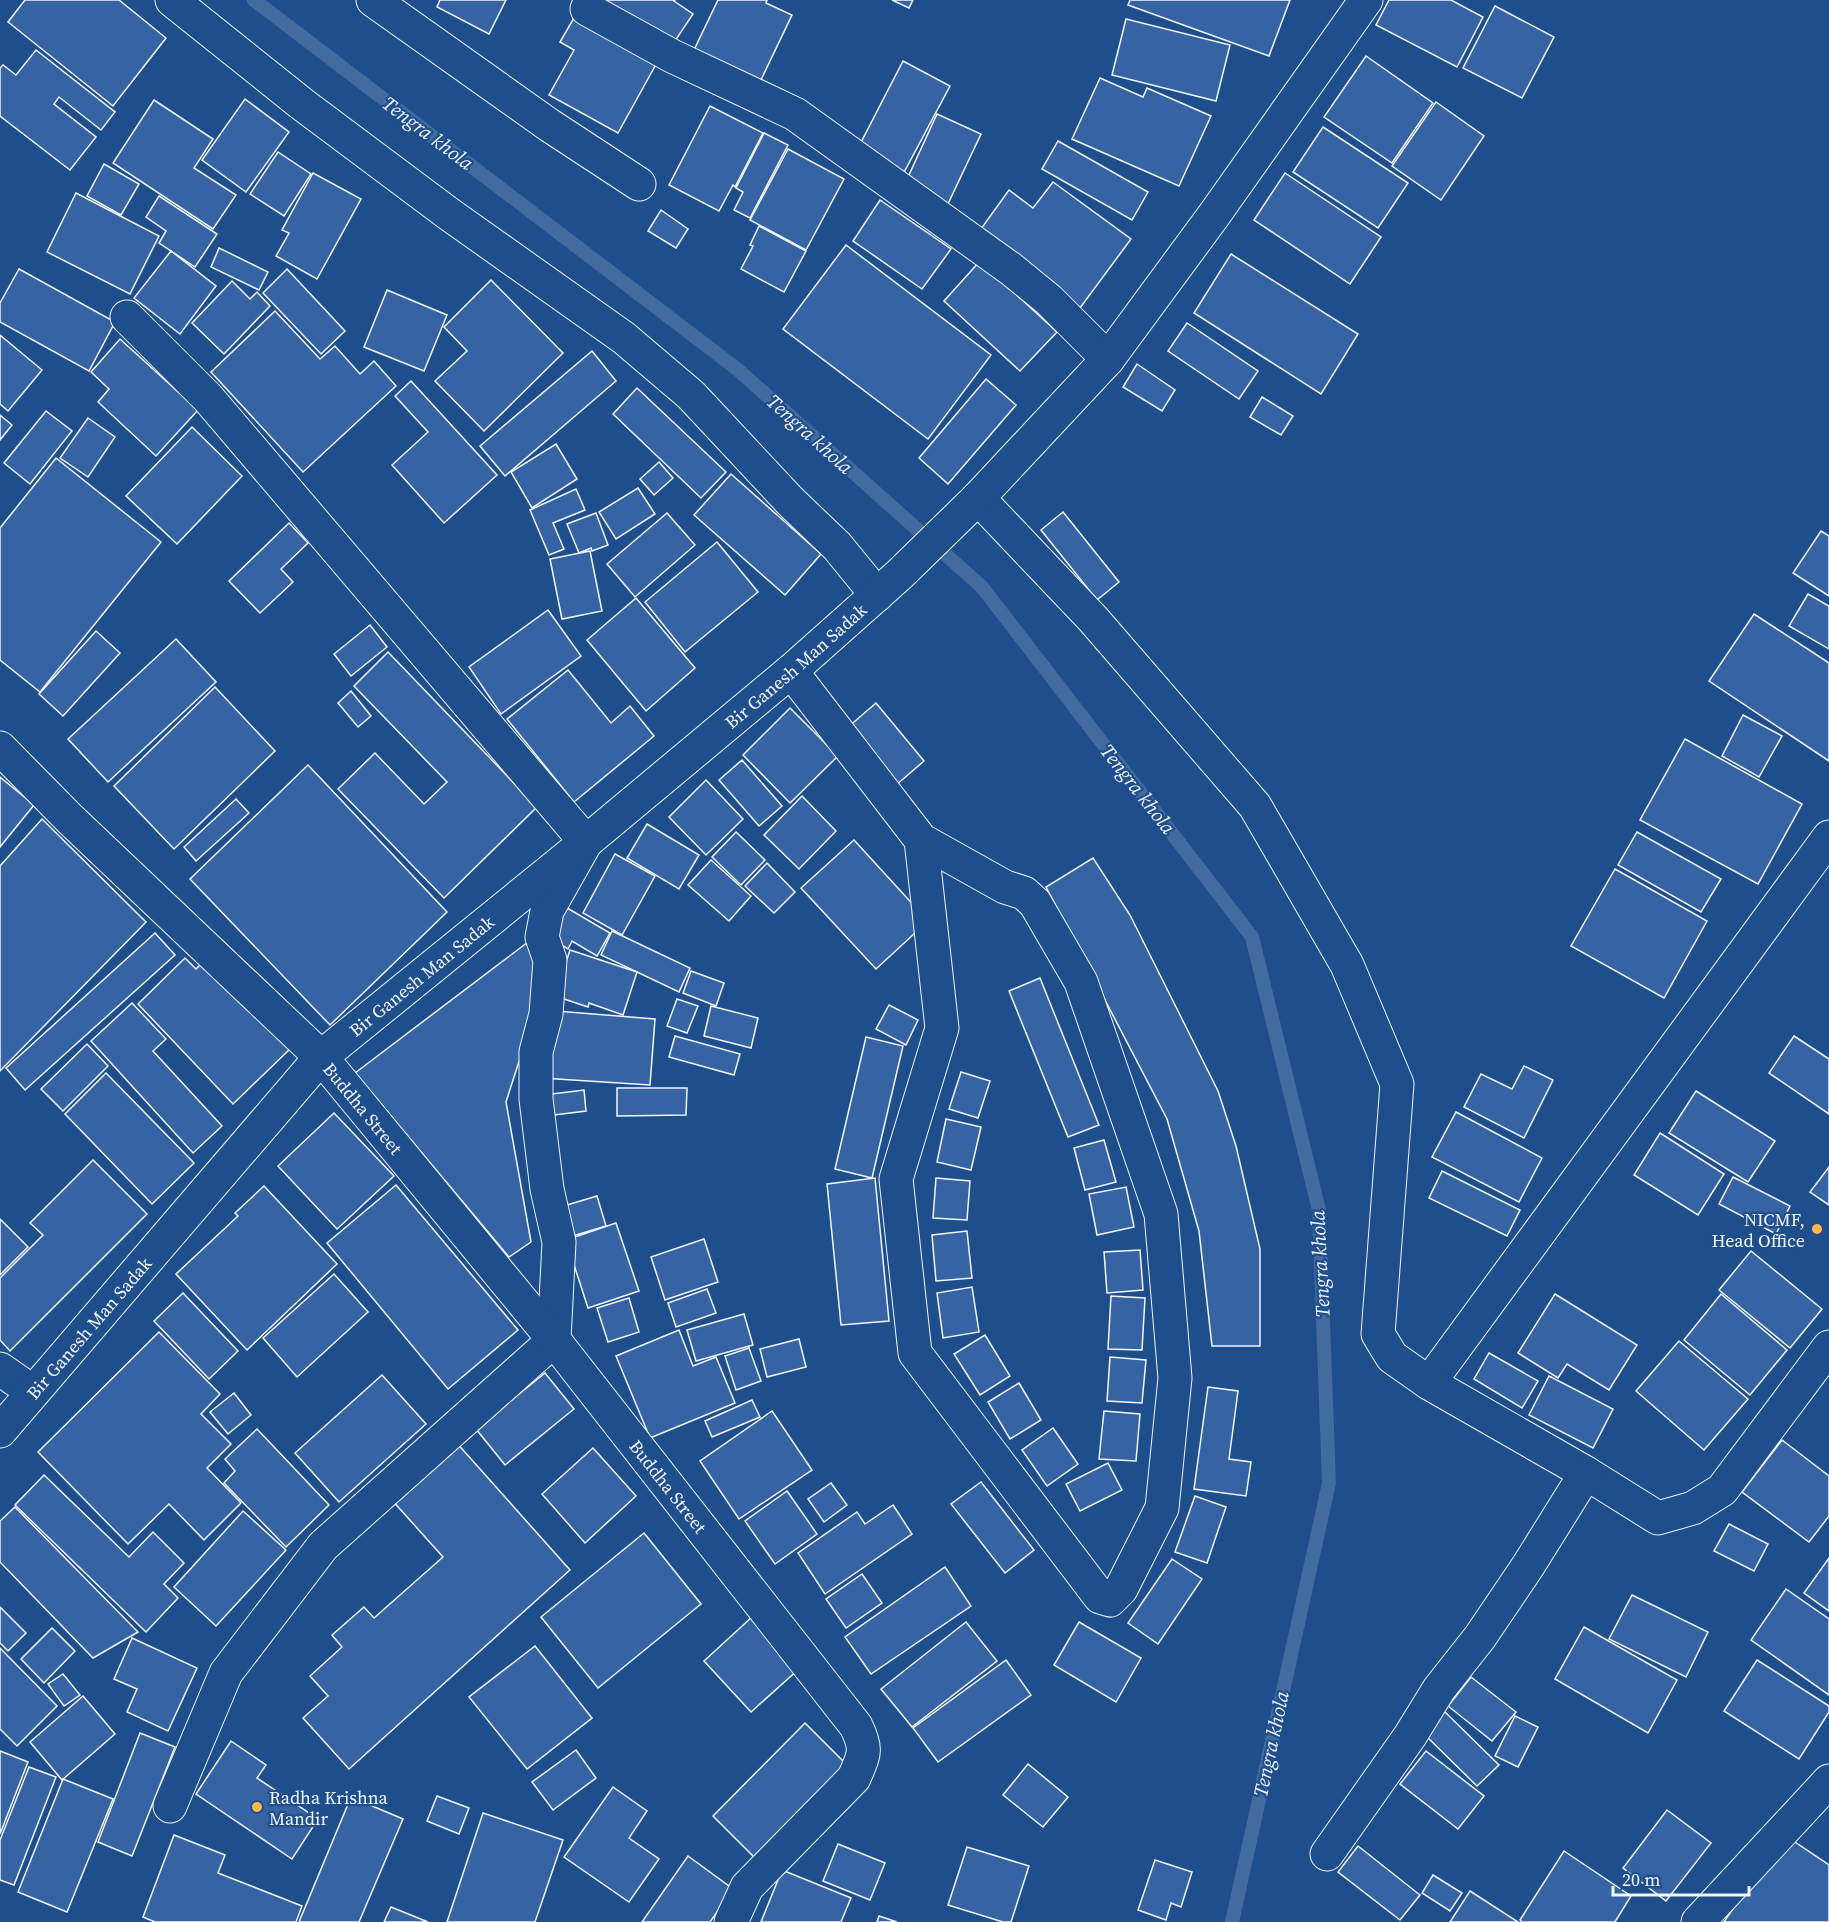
<svg xmlns="http://www.w3.org/2000/svg" width="1829" height="1922" font-family="'Source Serif 4',serif">
  <style>
    .lines { fill: none; stroke-linecap: round; stroke-linejoin: round }
    .stream { stroke: #446ba0; stroke-width: 14 }
    .building { fill: #3563a3; stroke: #f2f6ff; stroke-width: 1.5 }
    .minor-casing { stroke: #f2f6ff; stroke-width: 35 }
    .minor { stroke: #1f4e8c; stroke-width: 33 }
    .poi-dot { fill: #ffb74d; stroke: #1f4e8c; stroke-width: 2 }
    .labels { text-anchor: middle; dominant-baseline: central; stroke-width: 4.5; stroke-linejoin: round; paint-order: stroke }
    .street-label { font-size: 18px; fill: #f2f6ff; stroke: #1f4e8c }
    .poi-label { font-size: 18px; fill: #f2f6ff; stroke: #1f4e8c; text-anchor: end }
    .water-label { font-size: 20px; font-style: italic; fill: #f2f6ff; stroke: #1f4e8c }
  </style>
  <rect width="100%" height="100%" fill="#1f4e8c"/>
  <g class="lines">
    <path class="stream" d="M254 0 737 369 982 587 1252 937 1319 1210 1329 1483 1232 1922"/>
  </g>
  <g class="building">
    <path d="M25 0H119L166 38 113 106 8 22Z"/>
    <path d="M440 0H506L489 34 437 7Z"/>
    <path d="M603 0H675L674 1 693 14 671 47Z"/>
    <path d="M718 0H767L766 3 792 15 760 82 694 50Z"/>
    <path d="M892 0H913L909 8Z"/>
    <path d="M1130 0H1290L1269 56 1128 5Z"/>
    <path d="M1389 0H1451L1483 17 1457 67 1376 25Z"/>
    <path d="M1495 6 1554 37 1522 98 1463 68Z"/>
    <path d="M578 11 660 57 618 133 549 95 574 50 560 42Z"/>
    <path d="M1126 19 1230 45 1216 101 1112 75Z"/>
    <path d="M36 50 115 112 101 130 59 97 54 104 96 137 70 170 0 116V68L3 65 16 75Z"/>
    <path d="M1366 56 1433 103 1392 163 1324 117Z"/>
    <path d="M903 61 950 86 901 178 855 154Z"/>
    <path d="M1100 78 1143 97 1147 88 1211 116 1179 186 1072 139Z"/>
    <path d="M245 99 289 132 246 192 202 160Z"/>
    <path d="M154 100 213 139 194 168 236 195 213 229 113 163Z"/>
    <path d="M1436 102 1484 136 1441 200 1392 166Z"/>
    <path d="M710 106 763 133 735 187 733 185 719 211 669 185Z"/>
    <path d="M937 114 981 134 946 208 903 188Z"/>
    <path d="M1323 127 1408 183 1378 228 1293 172Z"/>
    <path d="M764 133 788 145 750 218 734 210 743 192 736 188Z"/>
    <path d="M1058 141 1148 192 1132 220 1042 169Z"/>
    <path d="M788 149 844 179 806 250 750 220Z"/>
    <path d="M278 152 311 174 284 216 250 194Z"/>
    <path d="M104 164 139 184 121 215 87 196Z"/>
    <path d="M313 173 361 199 317 279 276 256 289 233 282 230Z"/>
    <path d="M1285 173 1381 237 1350 284 1254 220Z"/>
    <path d="M1053 182 1131 239 1080 308 978 233 1009 190 1033 208Z"/>
    <path d="M76 193 159 236 130 294 47 252Z"/>
    <path d="M159 196 217 234 195 267 159 243 166 231 146 217Z"/>
    <path d="M880 200 951 249 922 289 853 241Z"/>
    <path d="M661 210 688 229 676 248 648 231Z"/>
    <path d="M759 226 806 251 784 292 741 269 753 246 750 245Z"/>
    <path d="M846 245 991 355 928 439 783 329Z"/>
    <path d="M219 248 268 272 259 290 211 267Z"/>
    <path d="M171 251 216 286 180 334 134 298Z"/>
    <path d="M1231 254 1358 334 1321 394 1194 313Z"/>
    <path d="M980 261 1057 332 1020 371 944 301Z"/>
    <path d="M19 269 115 322 89 371 0 322V303Z"/>
    <path d="M287 269 345 331 321 354 263 293Z"/>
    <path d="M491 280 563 353 484 431 435 381 467 351 444 327Z"/>
    <path d="M232 281 250 299 257 292 270 306 224 354 192 323Z"/>
    <path d="M387 290 447 315 424 371 364 347Z"/>
    <path d="M275 311 320 359 335 346 360 374 374 361 396 386 303 472 211 372Z"/>
    <path d="M1187 323 1258 371 1239 399 1168 351Z"/>
    <path d="M0 335 42 370 8 411 0 404Z"/>
    <path d="M120 339 198 410 156 456 98 402 109 389 91 372Z"/>
    <path d="M592 351 616 381 505 476 480 446Z"/>
    <path d="M1137 364 1175 390 1162 411 1123 387Z"/>
    <path d="M986 379 1016 405 948 484 919 458Z"/>
    <path d="M411 381 497 475 444 523 392 465 428 432 395 396Z"/>
    <path d="M637 388 726 472 701 498 613 414Z"/>
    <path d="M1262 397 1293 416 1281 435 1250 417Z"/>
    <path d="M46 411 72 431 30 484 4 463Z"/>
    <path d="M0 415 12 425 0 440Z"/>
    <path d="M88 418 115 437 88 477 60 458Z"/>
    <path d="M192 427 242 476 177 544 126 496Z"/>
    <path d="M556 444 577 479 532 508 511 472Z"/>
    <path d="M56 458 161 542 40 692 0 660V528Z"/>
    <path d="M659 462 673 478 654 495 640 479Z"/>
    <path d="M731 474 821 554 785 595 694 515Z"/>
    <path d="M638 488 655 514 616 539 599 512Z"/>
    <path d="M576 489 585 510 553 523 564 549 549 555 530 510Z"/>
    <path d="M1063 512 1119 582 1097 600 1041 530Z"/>
    <path d="M596 513 608 545 592 551 591 548 579 553 567 524Z"/>
    <path d="M667 513 695 545 635 597 607 564Z"/>
    <path d="M289 523 308 543 281 569 293 582 260 613 229 581Z"/>
    <path d="M1821 531 1829 536V596L1793 573Z"/>
    <path d="M717 542 758 592 685 652 645 602Z"/>
    <path d="M590 551 602 611 562 619 550 559Z"/>
    <path d="M1808 594 1829 606V649L1789 626Z"/>
    <path d="M636 598 695 668 646 711 587 640Z"/>
    <path d="M548 610 581 656 501 714 469 667Z"/>
    <path d="M1754 614 1829 663V761L1709 681Z"/>
    <path d="M370 625 387 647 351 676 334 654Z"/>
    <path d="M96 631 120 653 63 716 39 694Z"/>
    <path d="M176 639 216 682 108 782 68 739Z"/>
    <path d="M388 652 537 807 444 898 338 789 375 753 424 804 447 782 354 686Z"/>
    <path d="M568 670 611 723 630 706 654 736 574 802 507 719Z"/>
    <path d="M215 687 275 751 174 849 114 786Z"/>
    <path d="M351 691 371 716 358 727 338 703Z"/>
    <path d="M876 703 924 761 895 786 847 728Z"/>
    <path d="M790 708 838 756 790 803 743 755Z"/>
    <path d="M1743 715 1782 736 1759 777 1722 756Z"/>
    <path d="M1685 739 1802 804 1758 884 1640 820Z"/>
    <path d="M742 760 782 806 759 826 719 780Z"/>
    <path d="M308 765 447 912 330 1025 190 879Z"/>
    <path d="M0 777 34 805 0 847Z"/>
    <path d="M706 780 743 819 706 855 669 817Z"/>
    <path d="M802 796 836 831 799 869 764 835Z"/>
    <path d="M236 799 249 813 196 861 184 847Z"/>
    <path d="M42 819 146 922 0 1071V866Z"/>
    <path d="M647 824 699 855 679 889 627 858Z"/>
    <path d="M736 832 765 860 741 885 712 857Z"/>
    <path d="M1637 832 1721 879 1701 912 1618 865Z"/>
    <path d="M854 840 928 921 876 969 801 888Z"/>
    <path d="M615 854 655 876 622 935 583 913Z"/>
    <path d="M1093 858 1130 915 1218 1091 1236 1146 1260 1249V1346H1212L1199 1231 1167 1119 1046 887Z"/>
    <path d="M711 860 751 896 729 921 688 885Z"/>
    <path d="M767 863 795 892 774 913 745 886Z"/>
    <path d="M1615 869 1707 921 1664 998 1571 946Z"/>
    <path d="M562 905 610 933 597 956 572 941 568 949 545 935Z"/>
    <path d="M612 931 690 968 679 992 601 955Z"/>
    <path d="M155 933 175 955 25 1090 6 1068Z"/>
    <path d="M528 942 547 974 506 1102 531 1242 509 1257 355 1073Z"/>
    <path d="M570 950 637 972 623 1015 589 1003 588 1007 555 996Z"/>
    <path d="M185 958 196 969 206 959 291 1048 233 1104 138 1004Z"/>
    <path d="M691 971 724 983 716 1006 683 993Z"/>
    <path d="M1040 978 1099 1125 1068 1137 1009 991Z"/>
    <path d="M677 999 698 1006 687 1033 667 1026Z"/>
    <path d="M132 1003 166 1039 153 1051 222 1126 193 1153 91 1041Z"/>
    <path d="M889 1005 918 1020 906 1045 876 1029Z"/>
    <path d="M711 1006 758 1018 751 1048 704 1036Z"/>
    <path d="M556 1011 655 1019 650 1085 542 1078Z"/>
    <path d="M675 1036 740 1054 734 1075 669 1057Z"/>
    <path d="M1794 1036 1829 1059V1114L1769 1073Z"/>
    <path d="M866 1037 903 1046 872 1178 835 1169Z"/>
    <path d="M87 1044 108 1066 63 1111 41 1089Z"/>
    <path d="M1524 1066 1553 1080 1524 1138 1464 1107 1481 1074 1512 1089Z"/>
    <path d="M961 1072 990 1081 978 1118 949 1109Z"/>
    <path d="M106 1073 194 1163 152 1204 65 1114Z"/>
    <path d="M617 1088H687L686 1115 617 1116Z"/>
    <path d="M584 1090 586 1111 546 1116 544 1095Z"/>
    <path d="M1696 1091 1775 1141 1748 1182 1669 1133Z"/>
    <path d="M1456 1112 1542 1158 1519 1202 1432 1157Z"/>
    <path d="M334 1113 394 1176 337 1229 278 1166Z"/>
    <path d="M946 1119 981 1127 971 1170 937 1162Z"/>
    <path d="M1660 1133 1724 1174 1698 1215 1634 1175Z"/>
    <path d="M1104 1140 1116 1182 1085 1190 1074 1148Z"/>
    <path d="M93 1160 147 1214 10 1351 0 1340V1278L43 1235 30 1223Z"/>
    <path d="M1829 1167V1205L1810 1192Z"/>
    <path d="M1442 1171 1520 1210 1507 1236 1429 1198Z"/>
    <path d="M1733 1177 1790 1206 1776 1234 1719 1204Z"/>
    <path d="M875 1178 889 1321 841 1325 827 1184Z"/>
    <path d="M936 1178 970 1181 967 1220 933 1218Z"/>
    <path d="M396 1185 518 1330 448 1389 327 1243Z"/>
    <path d="M264 1186 337 1264 247 1350 176 1274 238 1216 235 1213Z"/>
    <path d="M1126 1187 1134 1227 1097 1235 1089 1194Z"/>
    <path d="M597 1196 606 1226 566 1238 557 1208Z"/>
    <path d="M0 1219 28 1247 0 1275Z"/>
    <path d="M616 1223 639 1291 588 1308 566 1240Z"/>
    <path d="M967 1231 972 1278 936 1281 932 1235Z"/>
    <path d="M704 1239 718 1282 665 1300 651 1257Z"/>
    <path d="M1140 1250 1143 1290 1107 1293 1104 1252Z"/>
    <path d="M1751 1251 1822 1309 1790 1348 1719 1290Z"/>
    <path d="M334 1274 368 1312 297 1377 263 1338Z"/>
    <path d="M972 1287 979 1332 943 1338 937 1293Z"/>
    <path d="M707 1289 716 1313 676 1327 668 1303Z"/>
    <path d="M183 1293 238 1351 209 1379 154 1321Z"/>
    <path d="M1555 1294 1637 1345 1609 1390 1567 1364 1558 1378 1518 1353Z"/>
    <path d="M1721 1294 1787 1350 1750 1395 1684 1340Z"/>
    <path d="M1111 1296 1145 1298 1142 1350 1108 1349Z"/>
    <path d="M629 1298 639 1332 608 1342 597 1308Z"/>
    <path d="M744 1314 753 1345 696 1361 687 1330Z"/>
    <path d="M679 1330 693 1366 716 1357 735 1403 650 1438 616 1356Z"/>
    <path d="M159 1332 220 1394 201 1414 231 1444 207 1468 241 1503 204 1540 169 1504 128 1544 38 1452Z"/>
    <path d="M985 1335 1010 1376 980 1395 954 1354Z"/>
    <path d="M799 1339 806 1367 767 1377 760 1349Z"/>
    <path d="M1679 1341 1748 1399 1704 1450 1636 1391Z"/>
    <path d="M749 1348 761 1381 736 1390 725 1356Z"/>
    <path d="M1489 1353 1538 1381 1522 1408 1474 1379Z"/>
    <path d="M1110 1357 1146 1360 1142 1403 1107 1401Z"/>
    <path d="M545 1373 574 1409 505 1465 476 1429Z"/>
    <path d="M382 1375 426 1424 339 1502 295 1453Z"/>
    <path d="M1549 1376 1613 1409 1593 1448 1529 1415Z"/>
    <path d="M1019 1383 1041 1420 1010 1439 988 1402Z"/>
    <path d="M1208 1387 1238 1391 1229 1459 1251 1462 1246 1496 1194 1489Z"/>
    <path d="M234 1393 251 1415 228 1434 210 1412Z"/>
    <path d="M752 1400 760 1417 712 1437 705 1421Z"/>
    <path d="M772 1411 812 1470 739 1519 700 1461Z"/>
    <path d="M1104 1411 1140 1414 1136 1461 1099 1459Z"/>
    <path d="M1053 1428 1078 1464 1047 1486 1022 1450Z"/>
    <path d="M257 1429 329 1505 286 1547 224 1483 235 1471 225 1459Z"/>
    <path d="M1782 1440 1829 1476V1516L1809 1542 1742 1492Z"/>
    <path d="M455 1441 570 1570 349 1769 303 1718 328 1696 310 1676 342 1647 332 1635 364 1607 374 1618 443 1557 391 1499Z"/>
    <path d="M593 1448 636 1496 585 1543 542 1494Z"/>
    <path d="M1108 1463 1122 1490 1080 1511 1066 1484Z"/>
    <path d="M44 1475 129 1557 153 1532 184 1563 164 1584 178 1598 146 1632 15 1505Z"/>
    <path d="M981 1482 1034 1550 1005 1573 951 1504Z"/>
    <path d="M831 1483 847 1505 824 1522 808 1499Z"/>
    <path d="M787 1491 817 1534 775 1564 745 1521Z"/>
    <path d="M1195 1496 1226 1507 1207 1563 1175 1552Z"/>
    <path d="M893 1505 912 1534 825 1594 798 1553 857 1512 865 1524Z"/>
    <path d="M15 1507 138 1632 93 1658 0 1562V1521Z"/>
    <path d="M243 1511 286 1550 216 1626 174 1587Z"/>
    <path d="M1729 1524 1768 1544 1754 1571 1714 1551Z"/>
    <path d="M644 1533 701 1604 598 1688 541 1617Z"/>
    <path d="M1829 1558V1611L1804 1593Z"/>
    <path d="M1172 1559 1202 1579 1158 1644 1128 1623Z"/>
    <path d="M945 1567 971 1606 871 1674 845 1637Z"/>
    <path d="M862 1574 882 1603 846 1628 826 1599Z"/>
    <path d="M1786 1589 1829 1619V1695L1751 1640Z"/>
    <path d="M1632 1595 1708 1632 1686 1677 1609 1639Z"/>
    <path d="M0 1607 26 1633 8 1651 0 1643Z"/>
    <path d="M753 1616 800 1668 751 1712 704 1661Z"/>
    <path d="M966 1622 997 1661 912 1727 881 1689Z"/>
    <path d="M1079 1622 1141 1658 1116 1702 1054 1665Z"/>
    <path d="M1584 1627 1677 1680 1648 1733 1555 1679Z"/>
    <path d="M52 1628 75 1651 44 1683 21 1659Z"/>
    <path d="M132 1638 197 1668 168 1731 127 1712 137 1689 114 1679Z"/>
    <path d="M535 1646 592 1718 527 1769 469 1697Z"/>
    <path d="M0 1648 57 1706 17 1746 0 1729Z"/>
    <path d="M1006 1660 1031 1695 938 1762 913 1728Z"/>
    <path d="M1757 1660 1829 1706V1712L1799 1759 1724 1711Z"/>
    <path d="M63 1674 80 1695 64 1706 48 1684Z"/>
    <path d="M1471 1677 1516 1712 1492 1741 1448 1706Z"/>
    <path d="M83 1696 115 1734 62 1780 30 1742Z"/>
    <path d="M1444 1711 1499 1765 1477 1786 1423 1733Z"/>
    <path d="M1515 1716 1538 1727 1518 1767 1495 1756Z"/>
    <path d="M805 1723 849 1767 757 1860 713 1816Z"/>
    <path d="M140 1733 175 1747 132 1856 98 1842Z"/>
    <path d="M231 1741 266 1765 257 1778 318 1819 292 1859 196 1794Z"/>
    <path d="M576 1750 596 1778 553 1810 532 1782Z"/>
    <path d="M0 1751 28 1762 0 1834Z"/>
    <path d="M1426 1751 1484 1796 1458 1829 1400 1784Z"/>
    <path d="M1028 1764 1068 1797 1043 1827 1003 1795Z"/>
    <path d="M29 1767 56 1777 14 1885 0 1880V1840Z"/>
    <path d="M63 1779 113 1799 67 1912 18 1892Z"/>
    <path d="M613 1787 647 1811 629 1838 659 1859 629 1902 564 1857Z"/>
    <path d="M437 1796 469 1808 459 1834 427 1821Z"/>
    <path d="M351 1797 403 1819 359 1922H299Z"/>
    <path d="M1667 1810 1711 1843 1666 1901 1623 1868Z"/>
    <path d="M483 1813 563 1840 535 1922H447Z"/>
    <path d="M1783 1834 1829 1865V1922H1724Z"/>
    <path d="M174 1835 225 1855 218 1873 302 1906 296 1922H155L143 1917Z"/>
    <path d="M838 1844 885 1863 870 1900 823 1881Z"/>
    <path d="M1358 1846 1420 1895 1400 1920 1338 1872Z"/>
    <path d="M967 1847 1029 1866 1011 1922H1003L948 1905Z"/>
    <path d="M1564 1851 1631 1896 1615 1922H1522L1520 1920Z"/>
    <path d="M688 1856 733 1889 710 1922H642Z"/>
    <path d="M1155 1860 1192 1872 1181 1907 1171 1903 1166 1920 1138 1910Z"/>
    <path d="M782 1870 851 1898 841 1922H761Z"/>
    <path d="M1433 1875 1462 1893 1450 1911 1422 1893Z"/>
    <path d="M1470 1891 1518 1922H1450Z"/>
    <path d="M391 1907 428 1922H384Z"/>
    <path d="M879 1916 897 1922H877Z"/>
  </g>
  <g class="lines">
    <defs>
      <g id="minor">
        <path d="M172 0 302 104 449 214 624 338 691 395 790 501 837 546 877 595"/>
        <path d="M373 0 549 125 639 184"/>
        <path d="M587 9 672 56 795 114 1011 269 1049 300 1108 359"/>
        <path d="M127 317 208 398 586 842 547 911 542 937 550 960 546 1014 536 1052V1099L547 1189 559 1242 554 1340 323 1546 226 1673 170 1806"/>
        <path d="M978 498 1093 619 1255 806 1347 965 1397 1084 1378 1334 1392 1357 1429 1383 1829 837"/>
        <path d="M791 671 921 840 1005 887 1024 893 1035 903 1081 982 1161 1214 1175 1378 1162 1508 1121 1589 1110 1600 1100 1597 915 1353 896 1179 942 1028 921 840"/>
        <path id="s1" d="M0 748 70 819 321 1057 554 1340 856 1726C868 1751 864 1754 854 1778L747 1887 731 1922"/>
        <path d="M0 1369 33 1392"/>
        <path d="M1429 1383 1586 1473 1658 1518 1693 1508 1722 1490 1829 1347"/>
        <path id="s2" d="M0 1431 321 1057 586 842 791 671 899 575 978 498 1108 359 1214 215 1366 0"/>
        <path d="M1327 1854 1410 1736 1439 1689 1480 1637 1528 1566 1586 1473"/>
        <path d="M1698 1922 1829 1781"/>
      </g>
    </defs>
    <use href="#minor" class="minor-casing"/>
    <use href="#minor" class="minor"/>
  </g>
  <g class="poi-dot">
    <circle cx="1817" cy="1229" r="6"/>
    <circle cx="257" cy="1807" r="6"/>
  </g>
  <g class="labels">
    <g class="street-label">
      <text stroke="none"><textPath href="#s2" startOffset="1108">Bir Ganesh Man Sadak</textPath></text>
      <text stroke="none"><textPath href="#s2" startOffset="622">Bir Ganesh Man Sadak</textPath></text>
      <text stroke="none"><textPath href="#s1" startOffset="512">Buddha Street</textPath></text>
      <text stroke="none"><textPath href="#s2" startOffset="136">Bir Ganesh Man Sadak</textPath></text>
      <text stroke="none"><textPath href="#s1" startOffset="998">Buddha Street</textPath></text>
    </g>
    <g class="poi-label">
      <text x="1805" y="1219">NICMF,<tspan x="1805" dy="21">Head Office</tspan></text>
      <text x="269" y="1797" text-anchor="start">Radha Krishna<tspan x="269" dy="21">Mandir</tspan></text>
    </g>
    <g class="water-label">
      <text transform="translate(428 133) rotate(37)">Tengra khola</text>
      <text transform="translate(810 434) rotate(42)">Tengra khola</text>
      <text transform="translate(1138 789) rotate(52)">Tengra khola</text>
      <text transform="translate(1320 1264) rotate(-93)">Tengra khola</text>
      <text transform="translate(1271 1744) rotate(-78)">Tengra khola</text>
    </g>
  </g>
  <path d="M1613 1886v9h136v-9" fill="none" stroke="#f2f6ff" stroke-width="3"/>
  <text x="1622" y="1886" font-size="18" fill="#f2f6ff" stroke="#1f4e8c" stroke-width="4.5" paint-order="stroke">20 m</text>
</svg>
